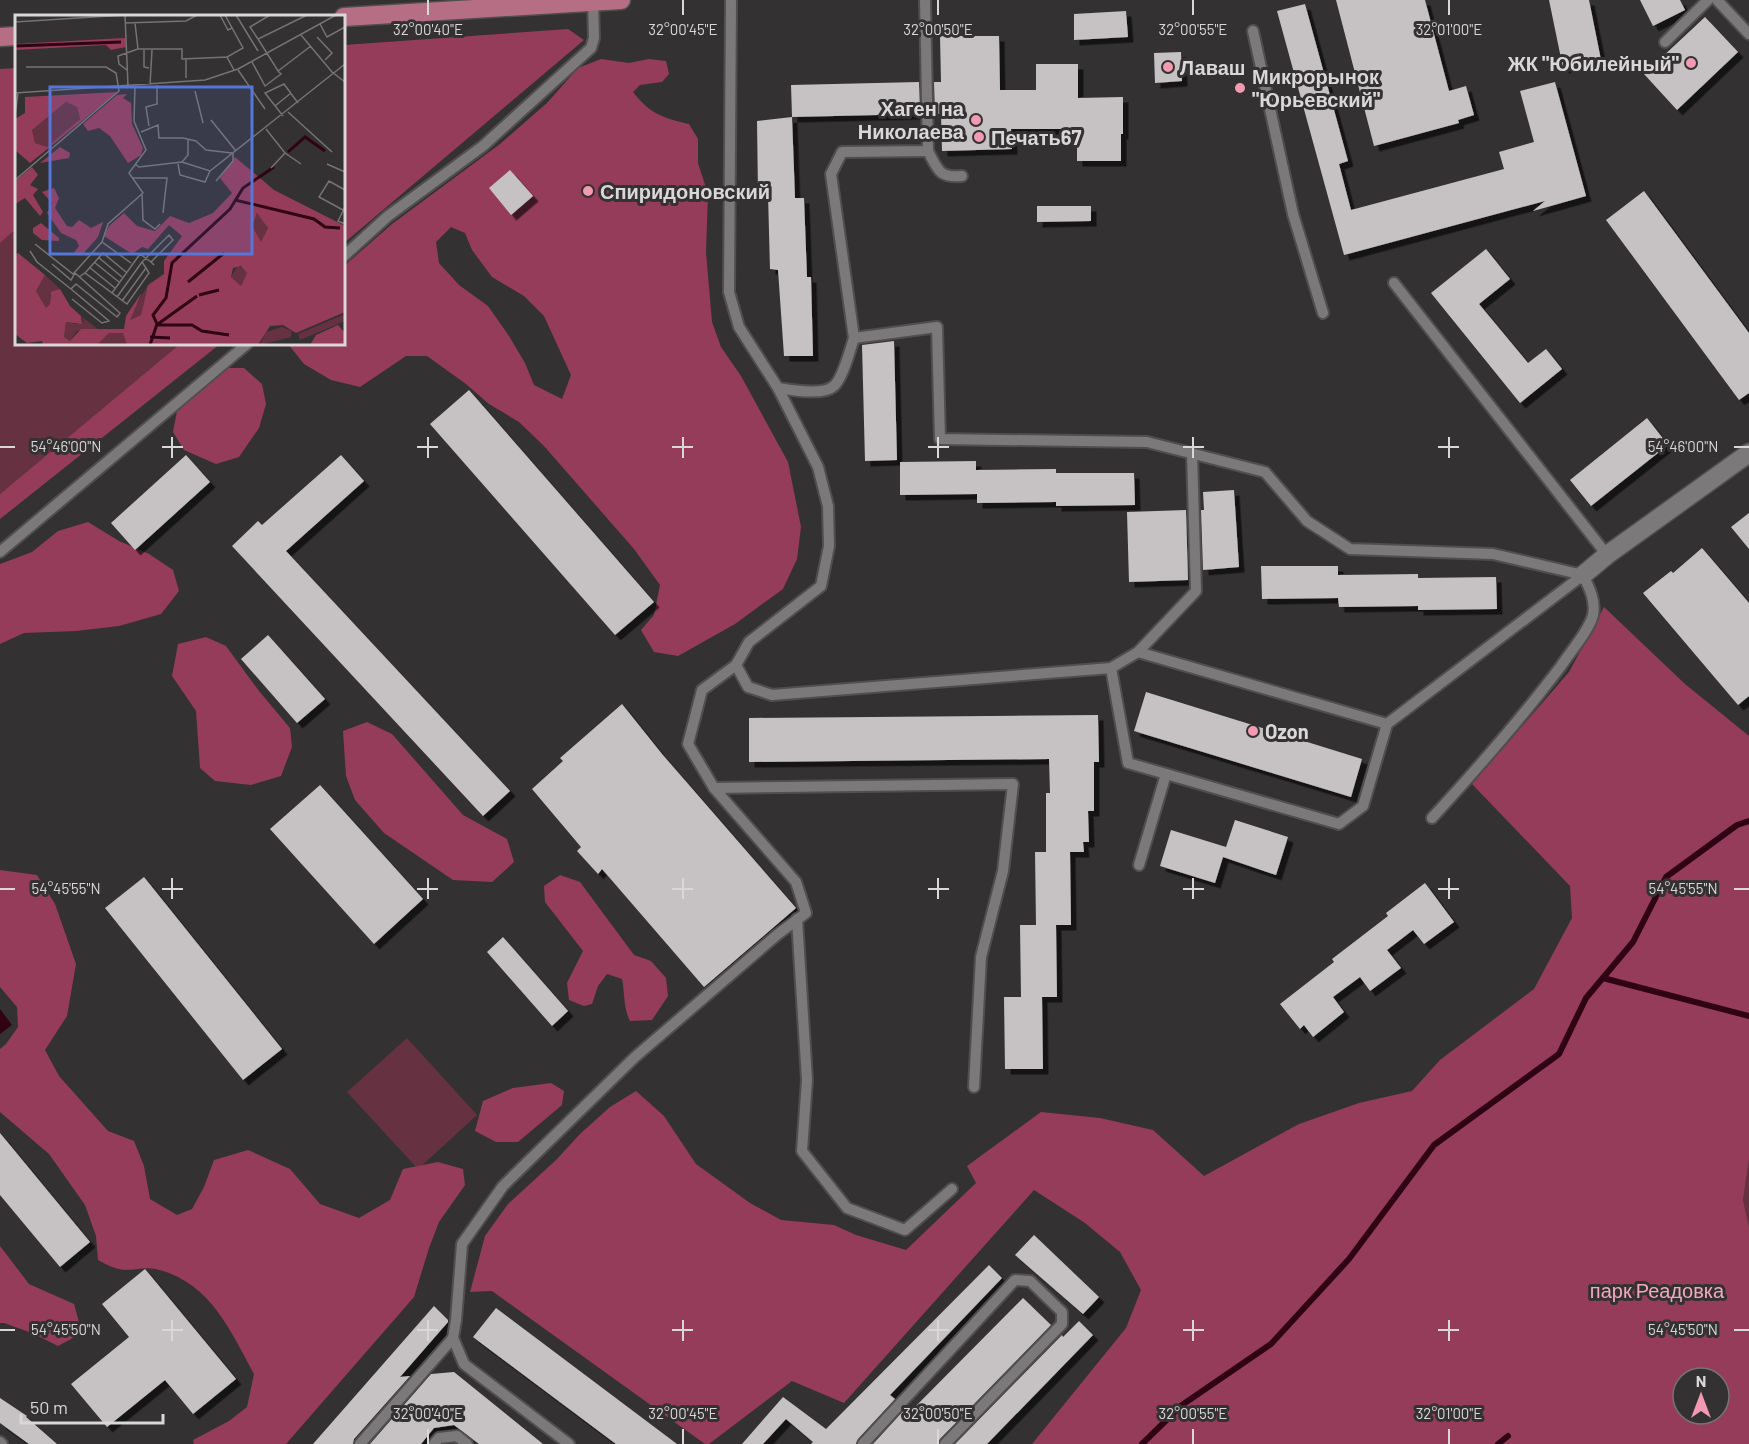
<svg xmlns="http://www.w3.org/2000/svg" width="1749" height="1444" font-family="Barlow,sans-serif">
  <style>
    .green { fill: #663241 }
    .forest { fill: #953c5a; fill-rule: evenodd }
    .water { fill: #2f0314 }
    .lines { fill: none; stroke-linecap: round; stroke-linejoin: round }
    .stream { stroke: #2f0314; stroke-width: 6 }
    .building { fill: #c6c2c3; filter: url(#shadow) }
    .lane-casing { stroke: #514e4f; stroke-width: 14 }
    .street-casing { stroke: #514e4f; stroke-width: 21 }
    .primary-casing { stroke: #514e4f; stroke-width: 21 }
    .lane { stroke: #7c797a; stroke-width: 10 }
    .street { stroke: #7c797a; stroke-width: 18 }
    .primary { stroke: #b66e85; stroke-width: 18 }
    .ticks { fill: none; stroke: #d9d7d7; stroke-width: 2 }
    .poi-dot { fill: #f19ab2; stroke: #343132; stroke-width: 2 }
    .labels { text-anchor: middle; dominant-baseline: central; stroke-width: 6; stroke-linejoin: round; paint-order: stroke }
    .poi-label { font-size: 20px; font-weight: bold; fill: #d9d7d7; stroke: #343132; text-anchor: start }
    .park-label { font-size: 20px; fill: #f3a8bc; stroke: #343132 }
    .inset-river { fill: none; stroke: #2f0314; stroke-width: 3 }
    .inset-road { fill: none; stroke: #767374; stroke-width: 1.5 }
    .view { fill: #5577d8; fill-opacity: 0.15; stroke: #5577d8; stroke-width: 3 }
    .inset-edge { fill: none; stroke: #d9d7d7; stroke-width: 3 }
    .ticks-label { font-size: 15px; text-anchor: middle; fill: #d9d7d7; stroke: #343132; stroke-width: 6; stroke-linejoin: round; paint-order: stroke }
  </style>
  <defs>
    <filter id="shadow"><feDropShadow dx="5.5" dy="5.5" stdDeviation="0" flood-color="#0009"/></filter>
  </defs>
  <rect width="100%" height="100%" fill="#343132"/>
  <g class="green">
    <path d="M16 229V344H180L0 494V243Z"/>
    <path d="M407 1038 477 1115 418 1169 347 1092Z"/>
    <path d="M1749 1159V1227L1743 1200Z"/>
  </g>
  <g class="forest">
    <path d="M568 29 584 40 344 243V45Z"/>
    <path d="M601 59 629 63 649 59 666 61 669 74 662 82 640 85 633 92C650 114 663 118 689 124L698 139V163L708 194 706 252 712 322 721 347 741 376 788 462 801 527 797 559 783 589 735 624 678 656 654 652 641 630 654 615 660 585 634 549 544 446 519 422 489 404 466 384 427 356H406L360 387 331 380 304 364 288 344H344V266L392 224 500 144 547 103 578 68ZM451 227 465 233 472 250 492 277 524 296 544 316 571 375 562 399 534 385 525 363 509 336 488 306 459 285 439 263 436 242Z"/>
    <path d="M16 68V229L0 243V69Z"/>
    <path d="M180 344H220L0 519V494Z"/>
    <path d="M228 368H244L262 384 266 404 259 428 239 457 216 464 184 450 173 432 177 411Z"/>
    <path d="M88 522 119 541 149 554 173 570 179 591 161 614 119 626 76 631 24 633 0 644V564L32 552 58 531Z"/>
    <path d="M1604 607 1685 684 1749 736V1159L1743 1200 1749 1227V1444H1032L1126 1328 1141 1290 1120 1252 1085 1223 1034 1190 844 1403 792 1381 709 1444H705L492 1291 470 1292 485 1236 508 1204 556 1160 580 1134 610 1107 636 1091 664 1116 696 1164 750 1203 781 1220 834 1225 856 1235 906 1250 976 1183 967 1166 1041 1112 1100 1118 1153 1130 1204 1176 1299 1124 1359 1103 1412 1091 1440 1060 1534 989 1572 918 1570 886 1472 784 1569 672ZM1683 1378H1719V1414H1683Z"/>
    <path d="M206 637 226 646 259 691 290 728 292 747 281 776 251 785 215 781 200 768 196 711 172 676 178 644Z"/>
    <path d="M367 722 392 734 463 815 507 839 514 862 492 882 453 880 384 833 355 800 346 776 343 731Z"/>
    <path d="M0 870 37 875 55 904 76 964 67 1016 45 1050 59 1076 108 1131 134 1141 144 1166 150 1199 177 1215 192 1209 204 1187 214 1160 248 1150 290 1169 320 1204 359 1218 390 1200 403 1169 438 1162 463 1169 465 1185 439 1222 429 1248 414 1297 286 1444H194L193 1440 229 1421 247 1407 254 1374C230 1330 210 1282 156 1269 144 1266 131 1272 119 1269 112 1268 104 1263 98 1260L96 1236 85 1205 49 1154 0 1112V1049L6 1044 18 1027 17 1007 0 987Z"/>
    <path d="M560 875 580 882 634 955 651 961 666 978 668 996 652 1020 630 1021C623 1007 625 993 622 979L607 974 598 986 592 1004 584 1006 569 1000 567 983 583 951 545 902 544 886Z"/>
    <path d="M551 1083 564 1091 562 1105 518 1142H496L475 1131 483 1101 513 1088Z"/>
    <path d="M0 1246 29 1284 74 1304 82 1333 58 1346 32 1333 4 1323H0Z"/>
  </g>
  <path class="water" d="M0 1009 12 1025 0 1034Z"/>
  <g class="lines">
    <g class="stream">
      <path d="M1603 978 1749 1016"/>
      <path d="M1142 1444 1182 1405 1271 1344 1349 1259 1434 1145 1559 1054 1586 998 1633 942 1666 877 1737 825 1749 821"/>
      <path d="M1498 1444 1508 1436"/>
    </g>
  </g>
  <g class="building">
    <path d="M1336 0H1425L1449 91 1466 86 1474 115 1458 120 1459 123 1374 146Z"/>
    <path d="M1549 0H1589L1601 60 1563 68Z"/>
    <path d="M1640 0H1680L1685 10 1653 26Z"/>
    <path d="M1305 4 1348 161 1339 164 1351 210 1504 169 1499 152 1534 142 1520 91 1555 82 1586 196 1533 211 1545 201 1344 255 1277 11Z"/>
    <path d="M1126 11 1128 37 1074 40V14Z"/>
    <path d="M1705 17 1738 52 1677 110 1644 74Z"/>
    <path d="M940 36H999L1000 90H1036V64H1078V98L1123 97V134H1121V161H1077V129H1011L1012 149 942 151 941 114H935L934 82H941Z"/>
    <path d="M1181 52 1182 81 1155 83 1154 53Z"/>
    <path d="M919 82 920 114 792 117 791 85Z"/>
    <path d="M792 117 795 198H804L807 277H811L813 356H784L778 270 770 269 768 194H758L757 121Z"/>
    <path d="M510 170 533 196 511 215 489 188Z"/>
    <path d="M1644 191 1749 333V393L1739 400 1606 220Z"/>
    <path d="M1037 206H1091V221L1037 222Z"/>
    <path d="M1486 249 1510 279 1479 304 1528 363 1546 349 1562 369 1520 403 1431 293Z"/>
    <path d="M894 341 897 460 865 461 862 345Z"/>
    <path d="M469 390 654 602 615 635 430 424Z"/>
    <path d="M1647 418 1668 445 1591 506 1570 480Z"/>
    <path d="M186 455 210 482 135 550 111 523Z"/>
    <path d="M341 455 364 481 286 551 510 791 483 816 232 546 258 521 262 525Z"/>
    <path d="M976 461V470L1056 469V473H1134L1135 505 1056 506V502L977 503V494L900 495V462Z"/>
    <path d="M1234 490 1239 567 1203 570 1201 510H1204L1203 492Z"/>
    <path d="M1186 510 1188 580 1129 582 1127 512Z"/>
    <path d="M1749 513V549L1731 527Z"/>
    <path d="M1702 548 1749 603V696L1738 705 1643 593 1671 571 1673 573Z"/>
    <path d="M1261 566H1338V575L1418 574V578L1496 577 1497 609 1418 610V606L1339 607 1338 598 1262 599Z"/>
    <path d="M268 635 325 699 297 723 241 659Z"/>
    <path d="M1146 692 1362 759 1351 797 1134 731Z"/>
    <path d="M622 704 662 754 796 908 704 987 602 869 598 874 577 851 581 847 532 789 563 761 560 758Z"/>
    <path d="M1098 715 1099 762H1094V811H1088L1089 842H1083L1084 852H1070L1071 925H1056L1057 997H1042L1043 1069H1005L1004 997H1021L1020 925H1036L1035 852H1046V793H1050L1049 759 749 762V718Z"/>
    <path d="M320 785 423 899 374 944 270 829Z"/>
    <path d="M1235 820 1288 837 1276 875 1223 857 1215 883 1160 866 1171 830 1226 847Z"/>
    <path d="M144 877 282 1049 243 1080 105 908Z"/>
    <path d="M1425 883 1454 922 1424 944 1413 930 1387 950 1401 968 1370 991 1360 977 1333 997 1344 1012 1313 1037 1304 1025 1300 1029 1280 1004 1334 962 1332 959 1388 916 1386 913Z"/>
    <path d="M503 937 568 1011 552 1026 487 952Z"/>
    <path d="M0 1133 90 1242 60 1267 0 1195Z"/>
    <path d="M1034 1235 1099 1297 1083 1314 1015 1255Z"/>
    <path d="M989 1265 1002 1278 890 1395 895 1399 858 1439 856 1444H811L813 1442 786 1419 763 1444H742L783 1397 826 1429Z"/>
    <path d="M145 1269 236 1379 193 1414 165 1380 107 1427 71 1384 129 1337 102 1304Z"/>
    <path d="M1023 1298 1051 1325 940 1439 938 1444H873L905 1409 909 1413Z"/>
    <path d="M434 1306 448 1320V1322L400 1377 410 1376 354 1439 353 1444H313Z"/>
    <path d="M496 1308 677 1444H616L473 1337Z"/>
    <path d="M1079 1321 1093 1335 987 1444H955L1062 1335 1063 1337Z"/>
    <path d="M454 1372 543 1444H479L454 1425 434 1428 421 1444H370L431 1374Z"/>
    <path d="M0 1398 27 1416 26 1417 57 1444H29L0 1423Z"/>
  </g>
  <g class="lines">
    <defs>
      <g id="lane">
        <path d="M1717 0 1749 34"/>
        <path d="M1253 31 1293 214 1323 313"/>
        <path d="M1665 42 1708 0"/>
        <path d="M928 151C938 170 939 178 962 176"/>
        <path d="M344 256 388 216 483 146 591 48 594 38 593 0"/>
        <path d="M1394 283 1607 555"/>
        <path d="M854 338 831 174 842 152 928 151 925 0"/>
        <path d="M778 388C792 390 823 396 834 386 843 378 850 350 854 338L937 327 940 439 1147 442 1265 472 1307 521 1350 549 1493 554 1583 575"/>
        <path d="M0 552 247 344"/>
        <path d="M1138 652 1196 591 1192 453"/>
        <path d="M736 665 748 687 772 695 1111 668 1138 652 1387 724 1583 575"/>
        <path d="M1111 668 1128 763 1339 824 1363 806 1387 724"/>
        <path d="M714 788 1013 784 1003 871 981 957 974 1087"/>
        <path d="M1432 818C1477 769 1521 719 1561 666 1570 652 1589 631 1593 615 1596 601 1589 587 1583 575"/>
        <path d="M1139 865 1166 774"/>
        <path d="M797 919 807 1080 802 1151 847 1208 905 1230 952 1189"/>
        <path d="M453 1338 456 1320 462 1244 503 1186 635 1057 778 934 806 913 796 882 714 788 688 744 702 690 736 665 749 642 821 586 829 546 828 506 818 467 778 388 739 327 729 292 731 0"/>
        <path d="M0 1442 2 1444"/>
        <path d="M360 1444 453 1338 464 1364 569 1444"/>
        <path d="M434 1444 439 1438 457 1436 467 1444"/>
        <path d="M863 1444 1015 1280 1030 1281 1062 1312V1324L945 1444"/>
      </g>
      <path id="street" d="M1583 575 1607 555 1749 453"/>
      <g id="primary">
        <path d="M344 17 621 0"/>
        <path d="M0 37 16 36"/>
      </g>
    </defs>
    <use href="#lane" class="lane-casing"/>
    <use href="#street" class="street-casing"/>
    <use href="#primary" class="primary-casing"/>
    <use href="#lane" class="lane"/>
    <use href="#street" class="street"/>
    <use href="#primary" class="primary"/>
  </g>
  <path class="ticks" d="M428 0V15M683 0V15M938 0V15M1193 0V15M1449 0V15M172 437V458M428 437V458M683 437V458M938 437V458M1193 437V458M1449 437V458M0 447H15M162 447H183M417 447H438M672 447H693M928 447H949M1183 447H1204M1438 447H1459M1734 447H1749M172 878V899M428 878V899M683 878V899M938 878V899M1193 878V899M1449 878V899M0 889H15M162 889H183M417 889H438M672 889H693M928 889H949M1183 889H1204M1438 889H1459M1734 889H1749M172 1320V1341M428 1320V1341M683 1320V1341M938 1320V1341M1193 1320V1341M1449 1320V1341M0 1330H15M162 1330H183M417 1330H438M672 1330H693M928 1330H949M1183 1330H1204M1438 1330H1459M1734 1330H1749M428 1429V1444M683 1429V1444M938 1429V1444M1193 1429V1444M1449 1429V1444"/>
  <g class="poi-dot">
    <circle cx="1691" cy="63" r="6"/>
    <circle cx="1168" cy="67" r="6"/>
    <circle cx="1240" cy="88" r="6"/>
    <circle cx="976" cy="120" r="6"/>
    <circle cx="979" cy="137" r="6"/>
    <circle cx="588" cy="191" r="6"/>
    <circle cx="1253" cy="731" r="6"/>
  </g>
  <g class="labels">
    <g class="poi-label">
      <text x="1679" y="63" text-anchor="end">ЖК "Юбилейный"</text>
      <text x="1180" y="67">Лаваш</text>
      <text x="1252" y="76">Микрорынок<tspan x="1252" dy="23">"Юрьевский"</tspan></text>
      <text x="964" y="108" text-anchor="end">Хаген на<tspan x="964" dy="23">Николаева</tspan></text>
      <text x="991" y="137">Печать67</text>
      <text x="600" y="191">Спиридоновский</text>
      <text x="1265" y="731">Ozon</text>
    </g>
    <g class="park-label">
      <text x="1657" y="1290">парк Реадовка</text>
    </g>
  </g>
  <g transform="translate(15 15)">
    <rect width="330" height="330" fill="#343132"/>
    <path d="M51 87 62 92 65 104 32 132 20 128 17 115ZM240 199H245L253 213 246 228 237 211ZM222 252H229L232 258 226 271 216 262ZM30 260 45 274 35 280V289L31 293 21 276ZM133 270 126 300 115 305 116 298ZM330 299V306L285 325 283 319ZM66 301 84 315 62 316 55 326 49 322 51 307 62 309 69 306ZM267 312 277 316 276 322 245 330 251 317ZM94 318H108L112 330H82Z" fill="#663241"/>
    <path d="M110 23 111 32 96 35 91 30 0 35V29ZM103 77 15 148 0 135V104L10 98V82ZM51 87 62 92 65 104 32 132 20 128 17 115ZM112 79 108 83 116 88 117 109 128 133 126 140 113 148 95 121 84 113 73 116 68 109 102 80ZM45 132 55 138 54 143 25 148ZM220 142 259 175 330 211V297L281 318 268 310 255 311 243 330H112L108 318H94L82 330H28L27 326 12 328 0 319V240L3 238 30 260 21 276 31 293 35 289 36 277 45 274 55 291 66 301 67 309 51 307 49 322 55 326 66 314H109L111 301 127 277 115 305 126 300 133 270 149 259V246L167 221 154 210 133 234 127 232 117 239 89 221 94 211 109 198 122 211 140 216 155 201 174 208 198 198 217 178 205 163ZM242 198 253 213 246 227 237 211ZM226 251 232 258 226 271 216 262 218 253ZM17 152 23 160 15 170 23 174 18 180 28 197 25 201 10 183 0 189V166ZM39 173 44 183 40 193 52 211 57 212 64 205 76 213 88 207 83 222 67 240H57L64 231 61 225 46 218 32 198 37 188 27 177ZM26 208 44 223V226L27 225 18 218V213ZM323 310 330 318V330H295L301 320Z" fill="#953c5a" fill-rule="evenodd"/>
    <path class="inset-river" d="M0 31 106 27M273 137 290 122 310 136M220 185 299 204 310 212 325 213M173 267 209 238M184 280 204 275M143 309 182 281M143 310H177L187 316 214 320M135 322 155 323M135 330 142 309 138 300 151 283 157 248 215 194 228 173 259 152"/>
    <path class="inset-road" d="M110 0 113 71M205 0 213 15 217 13M210 0 228 33 212 42 219 55M221 0 243 36M292 0 243 24 263 56 296 31M0 7 110 0M110 8 171 6 182 0M305 9 312 22 330 12M286 20 317 57 330 67M302 22 317 38 310 45M243 24 235 12 255 0M123 34H167V44L212 42M129 35V52L134 53M237 47 250 71 266 59 263 56M112 55 104 49 103 41 123 34 120 8M223 55 250 94M171 63V43M135 70 137 35M180 76 188 108M0 78 190 65 223 54 321 0M260 91 276 78M273 97 317 137M0 101 3 78M268 101 250 78 269 69 283 88M196 105 221 136M134 111 131 92 142 89V70M251 114 270 138 286 149M126 117 143 110 144 123H168L181 126 191 135 217 138M167 147 173 140V124M120 149 124 152 167 147 195 156 330 49M163 149 165 160 190 167 195 156M312 149 330 157M256 153 270 138M118 163H152L148 198M0 165 104 76 101 58 91 52H11M201 166 218 146V138M127 178 128 205 140 214 145 209M330 192 323 206 330 209M328 195 304 182 314 166 330 175M87 227 93 209 128 178 114 158 131 135 119 106 120 71M20 229 58 259 87 227 116 248M15 236 22 247 56 274M83 242 107 262M79 247 104 267M37 249 56 265 60 258 105 298 102 302 61 269 56 274 94 306 87 308 57 284M74 252 100 273M70 258 88 238 111 257M64 262 70 258 112 289 134 258 131 253M97 278 125 239 136 247M102 282 127 247M107 286 131 253 127 247 154 220 158 225 136 247 139 250"/>
    <path class="view" d="M35 72H237V239H35Z"/>
    <rect width="330" height="330" class="inset-edge"/>
  </g>
  <g class="ticks-label">
    <text x="428" y="35">32°00'40"E</text>
    <text x="683" y="35">32°00'45"E</text>
    <text x="938" y="35">32°00'50"E</text>
    <text x="1193" y="35">32°00'55"E</text>
    <text x="1449" y="35">32°01'00"E</text>
    <text x="66" y="452">54°46'00"N</text>
    <text x="1683" y="452">54°46'00"N</text>
    <text x="66" y="894">54°45'55"N</text>
    <text x="1683" y="894">54°45'55"N</text>
    <text x="66" y="1335">54°45'50"N</text>
    <text x="1683" y="1335">54°45'50"N</text>
    <text x="428" y="1419">32°00'40"E</text>
    <text x="683" y="1419">32°00'45"E</text>
    <text x="938" y="1419">32°00'50"E</text>
    <text x="1193" y="1419">32°00'55"E</text>
    <text x="1449" y="1419">32°01'00"E</text>
  </g>
  <g transform="translate(1701 1396)"><circle r="28" fill="#343132" stroke="#767374" stroke-width="1.5"/>
  <path d="M0-4.5L10 22L0 15L-10 22Z" fill="#f19ab2"/>
  <text y="-9" font-size="16" font-weight="bold" text-anchor="middle" fill="#d9d7d7">N</text>
  </g>
  <path d="M21 1414v9h142v-9" fill="none" stroke="#d9d7d7" stroke-width="3"/>
  <text x="30" y="1414" font-size="18" fill="#d9d7d7" stroke="#343132" stroke-width="4.5" paint-order="stroke">50 m</text>
</svg>
